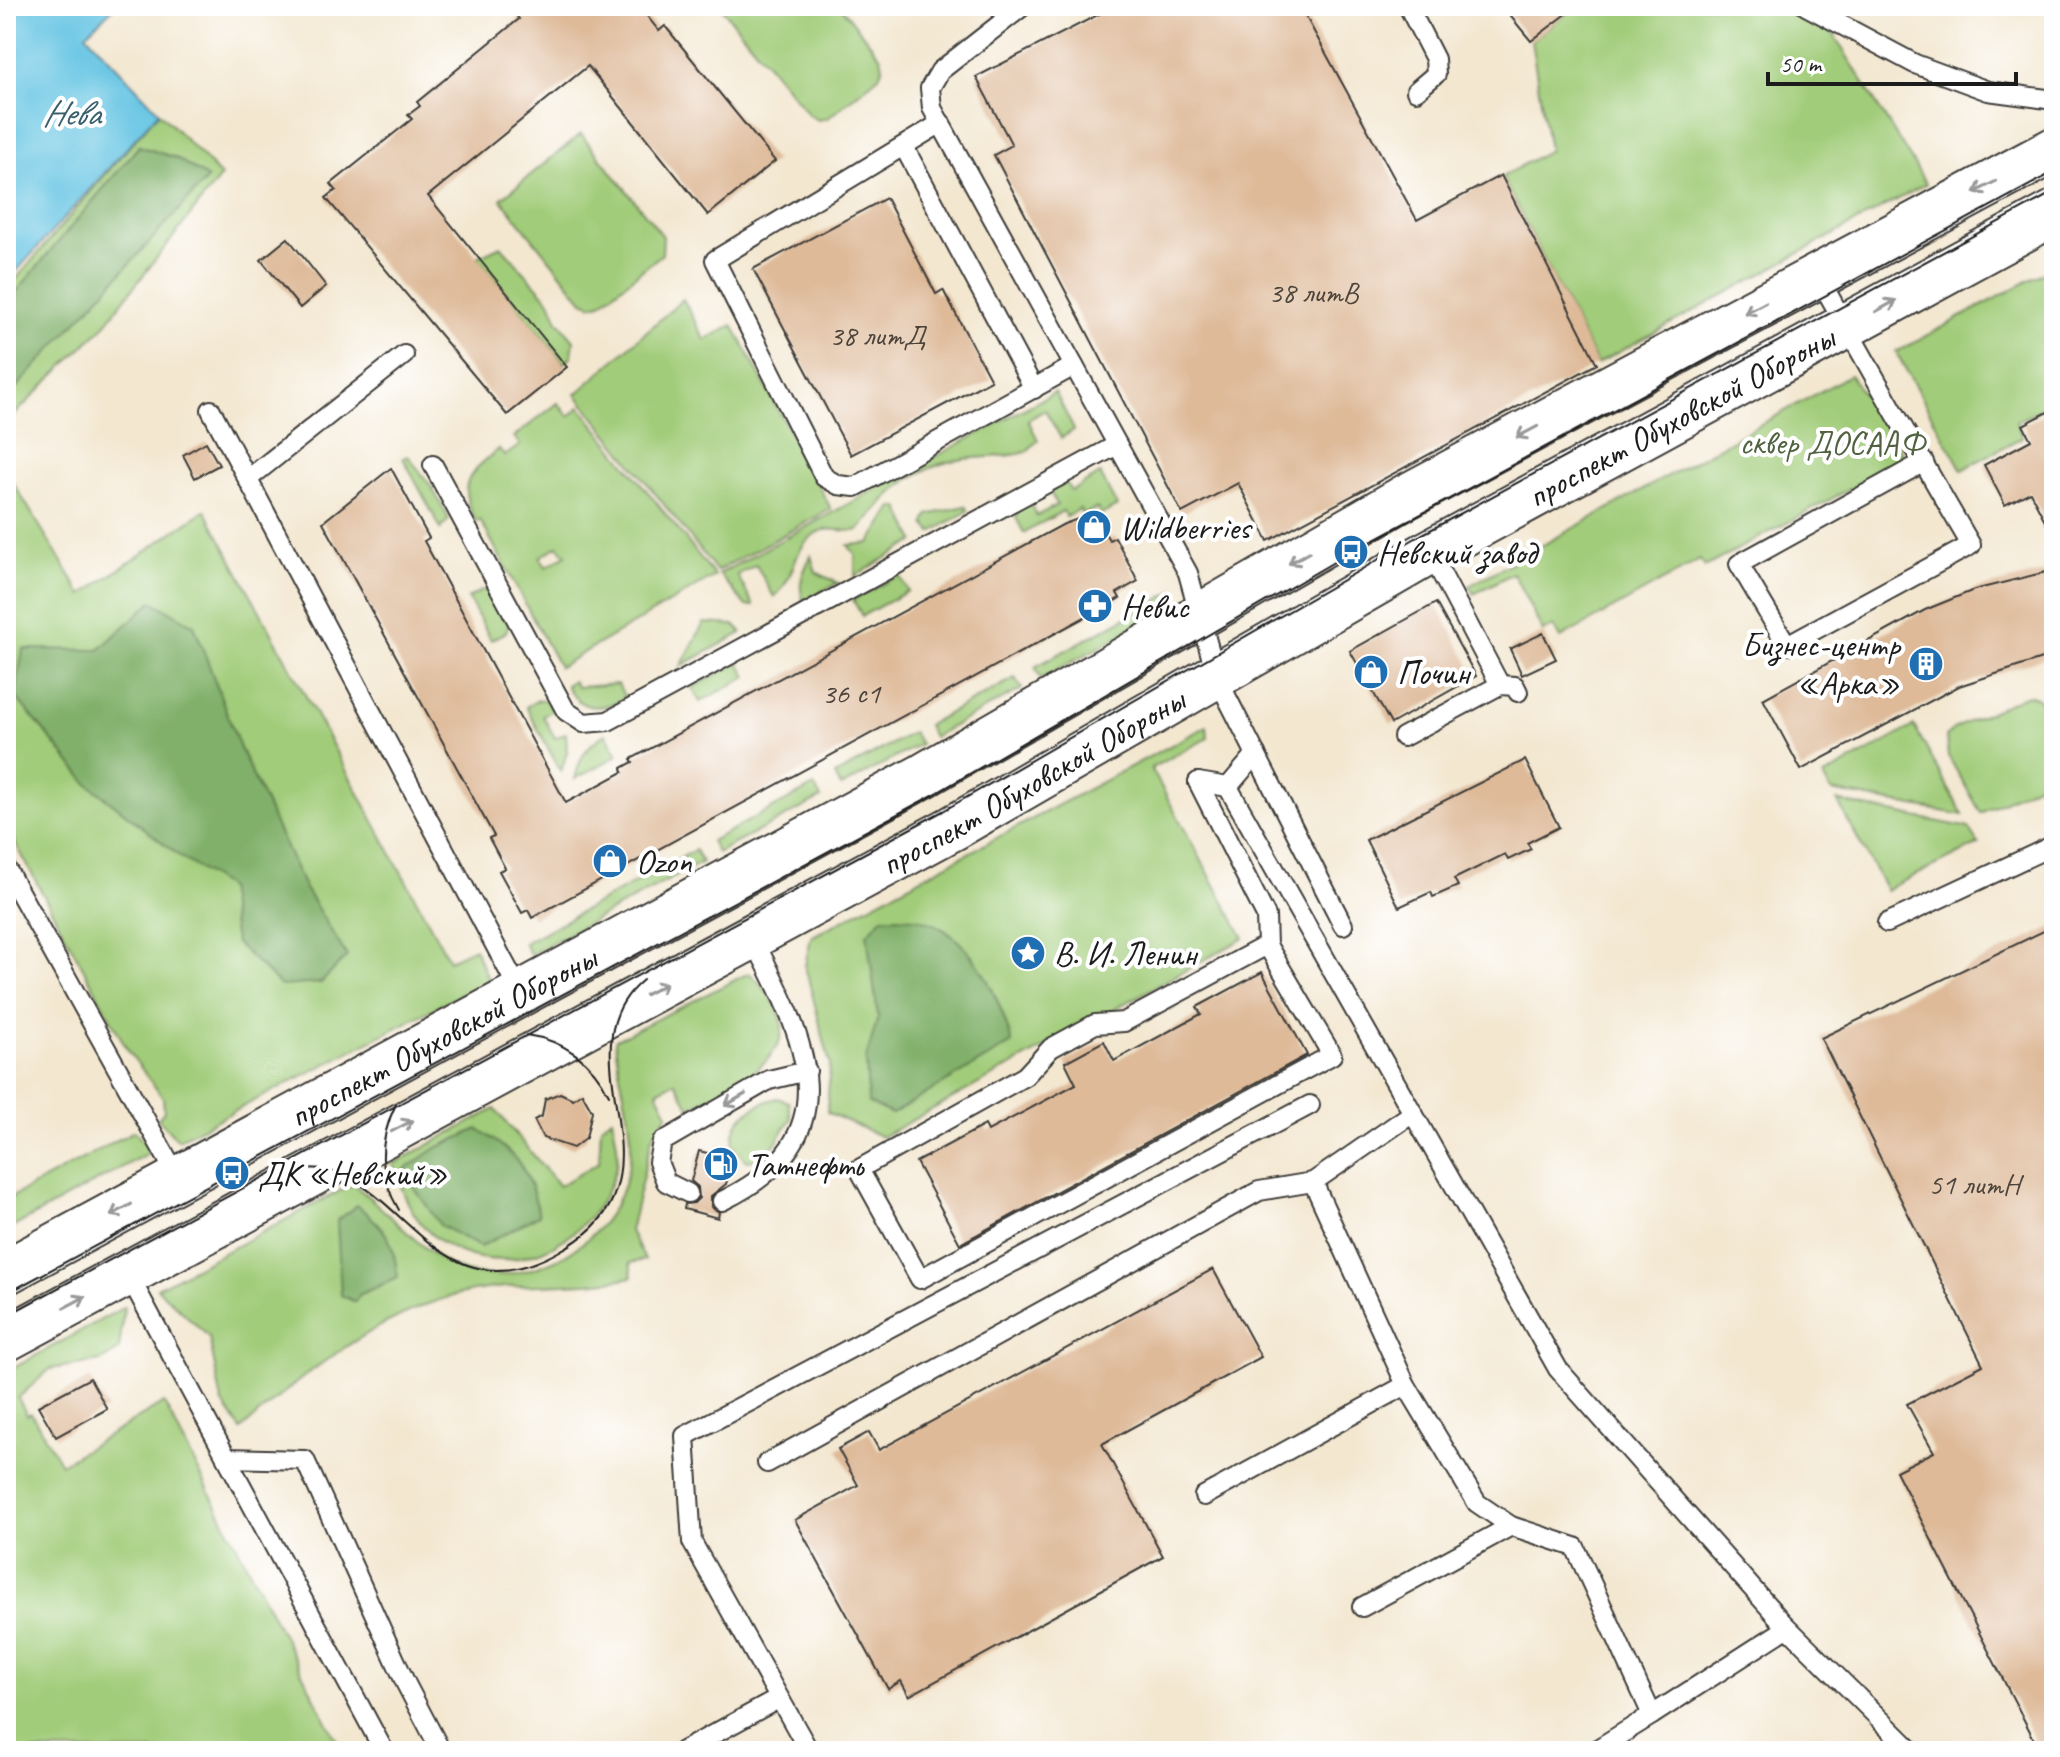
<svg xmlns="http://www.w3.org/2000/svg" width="2060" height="1757" font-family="Caveat,sans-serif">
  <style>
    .green { fill: #a1cc79; stroke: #5e744a; stroke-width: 2; fill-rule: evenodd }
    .forest { fill: #80b069; stroke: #4e6642; stroke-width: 2 }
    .water { fill: #65c4e3; stroke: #407080; stroke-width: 2 }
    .building { fill: #deba99 }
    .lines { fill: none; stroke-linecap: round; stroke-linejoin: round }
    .service-casing { stroke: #3c3a37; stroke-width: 22 }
    .secondary-casing { stroke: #3c3a37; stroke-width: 48 }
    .service { stroke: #fff; stroke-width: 18 }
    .secondary { stroke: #fff; stroke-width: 44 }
    .tram { stroke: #1c1c1c; stroke-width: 2 }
    .oneway { stroke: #999 }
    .labels { text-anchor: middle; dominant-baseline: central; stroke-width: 8; stroke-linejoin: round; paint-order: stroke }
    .number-label { font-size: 30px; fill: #4c443b }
    .street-label { font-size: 34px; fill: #1c1c1c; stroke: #fff }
    .park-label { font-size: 34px; fill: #516241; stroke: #fff }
    .poi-label { font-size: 34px; fill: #1c1c1c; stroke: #fff; text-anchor: start }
    .water-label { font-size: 36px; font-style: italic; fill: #395f6c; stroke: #fff }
  </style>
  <rect width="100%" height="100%" fill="#fff"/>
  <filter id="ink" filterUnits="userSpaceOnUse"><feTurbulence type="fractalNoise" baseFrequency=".0125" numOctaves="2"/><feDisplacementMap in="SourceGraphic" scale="16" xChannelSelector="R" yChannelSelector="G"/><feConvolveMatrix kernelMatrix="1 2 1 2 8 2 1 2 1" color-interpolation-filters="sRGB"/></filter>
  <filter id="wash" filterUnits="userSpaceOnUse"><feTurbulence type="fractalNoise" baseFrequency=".006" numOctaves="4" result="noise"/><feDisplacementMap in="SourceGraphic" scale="32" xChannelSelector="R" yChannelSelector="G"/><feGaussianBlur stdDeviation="1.8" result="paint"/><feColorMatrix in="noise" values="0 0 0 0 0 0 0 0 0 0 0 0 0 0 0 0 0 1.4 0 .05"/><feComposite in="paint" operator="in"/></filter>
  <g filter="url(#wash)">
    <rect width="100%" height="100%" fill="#f3e7d0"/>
    <g class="green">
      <path d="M720 6H840L881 57 883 67 879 76 828 118 818 120 809 115Z"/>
      <path d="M1577 6H1816L1926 184 1597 364 1502 177 1549 150 1531 41Z"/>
      <path d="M159 112 221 176 102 328 6 423V291Z"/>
      <path d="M581 134 663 236 662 254 601 303 592 305 583 301 501 199Z"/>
      <path d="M501 246 550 301 558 321 574 340 572 356 564 363 477 257Z"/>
      <path d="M2054 267V402L2016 422 2022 437 1962 470 1896 352Z"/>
      <path d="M683 299 705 340 733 325 831 509 717 571 576 394Z"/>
      <path d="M1850 375 1901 449 1902 459 1898 463 1705 567 1700 560 1561 638 1554 626 1543 632 1513 573 1474 594 1469 586Z"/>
      <path d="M1055 392 1074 430 1061 438 1045 410 1028 420 1038 440 1026 452C1006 458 985 456 964 459 912 466 890 493 859 530 844 534 830 524 815 534 792 548 795 581 774 597L756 565 737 575 754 606H746L719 574Z"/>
      <path d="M558 403 569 416 580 407 715 576 559 667 483 525 480 520 476 522C456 483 468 474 499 449L505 456 520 445 514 437ZM558 546 566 555 546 567 540 557Z"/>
      <path d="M408 456 431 486 449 519 441 529 403 458Z"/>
      <path d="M6 471 82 595 205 510 449 960 474 948 489 980 178 1140 158 1119 164 1111 163 1098 127 1049 6 826Z"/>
      <path d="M1100 474 1117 506 1101 515 1097 508 1083 515 1080 509 1066 517 1063 511 1024 533 1016 518 1019 507 1029 502 1037 516 1057 505 1050 492 1066 483 1071 491Z"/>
      <path d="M965 506 968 511 932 532 925 524 928 515Z"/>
      <path d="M893 507H899L915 541 855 576V554L848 545 870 543Z"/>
      <path d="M811 556 816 572 838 583 804 601C796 585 804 570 811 556Z"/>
      <path d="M899 575 908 591 862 616 853 600Z"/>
      <path d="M483 590 492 592 509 623 506 632 491 640 468 598Z"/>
      <path d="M1176 590 1175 606 1041 679 1035 667Z"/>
      <path d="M704 623 734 625 742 633 681 666Z"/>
      <path d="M739 662 747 677 700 702 692 688Z"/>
      <path d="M1015 678 1022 689 933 737 927 725Z"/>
      <path d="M573 681 577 687 618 684 625 698C600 711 580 712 566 685Z"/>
      <path d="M2027 695C2060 701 2054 749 2054 776L1981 813 1948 756 1946 737 1953 729Z"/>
      <path d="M538 700H545L553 710 543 716 555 738 566 733 567 752 561 772 526 707Z"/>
      <path d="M1207 726 1208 738 1151 768 1244 938 882 1137 827 1112 830 1064 805 966 811 937Z"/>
      <path d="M1914 726 1963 815 1831 791 1823 777Z"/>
      <path d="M913 732 920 744 841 787 835 775Z"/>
      <path d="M606 734 618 755 575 779C580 757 586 745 606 734Z"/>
      <path d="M814 786 821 798 717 853 711 841Z"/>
      <path d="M1837 801 1969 828 1979 844 1886 890Z"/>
      <path d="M695 850 702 862 530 955 524 943Z"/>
      <path d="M749 973C760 981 766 991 773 1001 810 1055 725 1089 690 1108L675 1082 657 1091 668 1114 652 1137 630 1231 645 1260 630 1263 632 1277C585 1287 534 1282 486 1289 395 1301 306 1370 241 1430L222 1402 209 1337 157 1288 353 1184C385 1208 412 1242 446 1263 471 1279 507 1277 535 1268 593 1249 630 1204 631 1142 631 1113 617 1072 615 1040Z"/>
      <path d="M777 1098 789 1102 791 1119 765 1159 746 1161 733 1143C732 1118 754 1105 777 1098Z"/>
      <path d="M495 1109 559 1186 599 1162 601 1126 612 1118C615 1133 620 1152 616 1167 596 1246 497 1291 431 1234 410 1215 402 1190 393 1164Z"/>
      <path d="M134 1131 152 1151 6 1231V1200Z"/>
      <path d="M124 1307 119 1350 101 1361 50 1369 18 1398 27 1415 31 1413 61 1464 164 1403 342 1751H6V1372Z"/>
    </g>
    <g class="forest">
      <path d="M139 146 176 158 208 178 6 399V304Z"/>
      <path d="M152 601 194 625 240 748 304 887 347 956 321 983 281 986 235 942 227 887 182 858 87 783 15 696 23 649 99 650Z"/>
      <path d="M883 917C895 918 909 916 920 919 972 933 999 996 1012 1043L892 1114 868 1103 866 1059 878 1017 867 934Z"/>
      <path d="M478 1129C518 1154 529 1169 539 1215L480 1247 440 1225 403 1171 436 1148Z"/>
      <path d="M357 1205C388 1231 393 1238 398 1278L360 1294 355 1302 341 1295 337 1220Z"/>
    </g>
    <path class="water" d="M6 6H115L86 34 159 112 6 283Z"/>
    <g id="blocks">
      <g class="building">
        <path d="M509 6H639L659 31 665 26 775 161 708 215 588 66 428 196 567 367 507 415 326 198 336 190 331 184 412 119 408 115 420 106 417 102 519 19Z"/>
        <path d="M1115 6H1300L1417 220 1501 175 1597 364 1268 541 1238 483 1182 513 994 155 1012 145 976 77Z"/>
        <path d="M1502 6H1577L1531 41Z"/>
        <path d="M886 198 936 294 943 290 991 380 851 455 753 269Z"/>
        <path d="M288 238 326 286 300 308 261 260Z"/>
        <path d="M2054 409V538L2030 492 2005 505 1984 465 2031 440 2023 425Z"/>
        <path d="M206 442 219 465 195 478 183 455Z"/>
        <path d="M391 468 429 538 424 541 566 803 623 772 622 768 633 762 631 759 1064 524 1078 519 1080 523 1095 515 1109 540 1115 537 1138 581 1117 593 1120 598 532 918 528 910 522 913 499 871 505 868 489 838 494 836 323 522Z"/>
        <path d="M2054 570V655L1959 686 1801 770 1763 699 1925 610 1974 590Z"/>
        <path d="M1436 603 1476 676 1391 724 1350 651Z"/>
        <path d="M1543 633 1556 659 1522 675 1510 649Z"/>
        <path d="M1525 760 1559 827 1527 843 1531 849 1508 860 1505 854 1454 879 1458 886 1433 897 1431 892 1399 907 1366 840Z"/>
        <path d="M2054 926V1751H2040L1896 1471 1934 1452 1907 1404 1983 1365 1821 1038Z"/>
        <path d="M1262 972 1307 1055 960 1244 916 1162 985 1125 988 1131 1076 1084 1065 1062 1104 1041 1114 1061 1201 1014 1197 1007Z"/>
        <path d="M560 1093 573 1099 582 1093 592 1111 586 1138 573 1148 543 1138 534 1120 542 1116 545 1099Z"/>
        <path d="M699 1151 732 1159 726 1184 711 1196V1207L719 1212 718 1218 684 1209 685 1204 694 1203 699 1198 698 1187 691 1181Z"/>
        <path d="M1213 1269 1261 1357 1102 1444 1163 1556 909 1696 901 1681 888 1689 795 1520 858 1485 838 1449 869 1432 879 1450Z"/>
        <path d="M90 1378 107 1409 56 1437 38 1406Z"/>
      </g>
    </g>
  </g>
  <g filter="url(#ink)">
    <use href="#blocks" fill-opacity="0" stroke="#3c3a37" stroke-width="2"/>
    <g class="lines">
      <defs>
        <g id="service">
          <path d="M1023 6 940 71 930 88 932 108 1188 573 1217 678 1343 925"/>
          <path d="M1408 6 1435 59 1436 74 1416 91"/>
          <path d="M1806 6 1915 64 1988 91 2054 100"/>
          <path d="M941 123 715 260 824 477 838 485 855 487 1074 366"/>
          <path d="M904 147 1034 389"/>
          <path d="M1818 276C1868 366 1919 456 1971 545L1787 645 1739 564 1924 462"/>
          <path d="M211 410 521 994"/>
          <path d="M433 465 566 711 584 723 608 721 1117 445"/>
          <path d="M248 479 404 355"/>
          <path d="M1500 685 1515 686 1518 692"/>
          <path d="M1403 737 1500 685 1430 552"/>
          <path d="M1198 782 1266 916 1267 945 1332 1055 920 1279 859 1169 1025 1076 1051 1048 1095 1024 1124 1022 1267 945"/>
          <path d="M1198 782 1228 787 1256 754"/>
          <path d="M1228 787 1558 1369 1783 1623 1912 1751"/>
          <path d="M6 868 178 1178"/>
          <path d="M1887 923 2054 845"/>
          <path d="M688 1193 666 1182 658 1162 662 1142 769 1080 807 1071"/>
          <path d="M722 1201C854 1137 806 1040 752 937"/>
          <path d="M128 1274 384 1751"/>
          <path d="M1406 1385 1477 1503 1511 1526 1575 1547 1652 1715 1594 1751"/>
          <path d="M226 1458 305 1460 406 1684 441 1751"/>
          <path d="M767 1463 1259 1191 1313 1182 1413 1113"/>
          <path d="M1204 1496 1406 1385 1313 1182"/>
          <path d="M1362 1607 1511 1526"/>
          <path d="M1652 1715 1787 1628"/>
          <path d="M683 1751 778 1699"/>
          <path d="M809 1751 692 1542 685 1436 1310 1105"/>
        </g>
        <g id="secondary">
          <path id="s1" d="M6 1272 923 776 1402 499 2054 150"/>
          <path id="s2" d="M6 1339 953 828 1430 552 2054 213"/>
        </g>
      </defs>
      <use href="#service" class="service-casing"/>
      <use href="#secondary" class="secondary-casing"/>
      <use href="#service" class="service"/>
      <use href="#secondary" class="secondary"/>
      <g class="tram">
        <path d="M526 1035C563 1040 593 1061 609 1095"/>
        <path d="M396 1104C378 1141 378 1175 399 1210"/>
        <path d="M284 1172C396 1139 422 1328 558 1252 580 1240 603 1222 613 1198 643 1127 573 1038 643 980"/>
        <path d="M6 1294 933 795 1351 552 2054 172"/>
        <path d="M6 1316 943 811 1421 535 2054 192"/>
      </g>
    </g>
    <defs><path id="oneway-shaft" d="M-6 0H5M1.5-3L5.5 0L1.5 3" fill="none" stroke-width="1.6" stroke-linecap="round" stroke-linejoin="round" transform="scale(2)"/></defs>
    <g class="oneway">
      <use href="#oneway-shaft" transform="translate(1985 187) rotate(152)"/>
      <use href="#oneway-shaft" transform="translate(1886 306) rotate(-29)"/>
      <use href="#oneway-shaft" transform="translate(1755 308) rotate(152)"/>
      <use href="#oneway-shaft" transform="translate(1527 432) rotate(152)"/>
      <use href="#oneway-shaft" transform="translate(1299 558) rotate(150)"/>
      <use href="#oneway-shaft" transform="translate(656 989) rotate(-28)"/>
      <use href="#oneway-shaft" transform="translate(735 1100) rotate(150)"/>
      <use href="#oneway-shaft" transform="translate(402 1126) rotate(-28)"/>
      <use href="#oneway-shaft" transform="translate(121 1210) rotate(151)"/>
      <use href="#oneway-shaft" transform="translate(75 1302) rotate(-28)"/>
    </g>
  </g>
  <defs>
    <symbol id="shop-disc" viewBox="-11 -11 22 22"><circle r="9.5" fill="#1f6fb2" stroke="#fff"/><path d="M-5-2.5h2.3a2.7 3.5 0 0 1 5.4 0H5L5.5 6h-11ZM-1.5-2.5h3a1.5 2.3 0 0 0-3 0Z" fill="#fff"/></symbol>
    <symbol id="bus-disc" viewBox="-11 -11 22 22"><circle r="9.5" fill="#1f6fb2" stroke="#fff"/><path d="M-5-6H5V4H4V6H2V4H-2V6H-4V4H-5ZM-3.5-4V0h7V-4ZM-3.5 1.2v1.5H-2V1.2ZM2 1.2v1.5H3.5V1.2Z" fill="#fff"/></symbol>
    <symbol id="pharmacy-disc" viewBox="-11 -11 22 22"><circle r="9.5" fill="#1f6fb2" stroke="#fff"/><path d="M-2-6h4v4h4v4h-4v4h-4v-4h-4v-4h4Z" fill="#fff"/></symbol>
    <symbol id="building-disc" viewBox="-11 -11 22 22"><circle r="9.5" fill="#1f6fb2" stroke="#fff"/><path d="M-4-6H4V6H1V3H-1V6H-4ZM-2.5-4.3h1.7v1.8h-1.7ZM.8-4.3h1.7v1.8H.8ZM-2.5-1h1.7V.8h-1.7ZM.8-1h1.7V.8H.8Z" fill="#fff"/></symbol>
    <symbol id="sight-disc" viewBox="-11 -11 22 22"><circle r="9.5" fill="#1f6fb2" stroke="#fff"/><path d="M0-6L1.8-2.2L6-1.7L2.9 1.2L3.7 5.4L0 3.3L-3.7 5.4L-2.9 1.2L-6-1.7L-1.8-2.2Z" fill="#fff"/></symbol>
    <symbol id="fuel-disc" viewBox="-11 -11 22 22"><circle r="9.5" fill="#1f6fb2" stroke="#fff"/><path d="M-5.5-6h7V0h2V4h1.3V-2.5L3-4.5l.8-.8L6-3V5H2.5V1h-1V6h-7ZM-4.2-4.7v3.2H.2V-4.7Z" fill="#fff"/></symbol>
  </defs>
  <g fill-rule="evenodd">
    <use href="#shop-disc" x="1074" y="507" width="40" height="40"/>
    <use href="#bus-disc" x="1331" y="532" width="40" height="40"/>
    <use href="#pharmacy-disc" x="1075" y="586" width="40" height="40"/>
    <use href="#building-disc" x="1906" y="644" width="40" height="40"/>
    <use href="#shop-disc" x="1351" y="652" width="40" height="40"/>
    <use href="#shop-disc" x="590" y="841" width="40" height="40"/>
    <use href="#sight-disc" x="1008" y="933" width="40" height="40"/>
    <use href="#fuel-disc" x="701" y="1144" width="40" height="40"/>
    <use href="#bus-disc" x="212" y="1153" width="40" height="40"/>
  </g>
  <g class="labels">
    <g class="number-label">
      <text x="1313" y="292">38 литВ</text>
      <text x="877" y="335">38 литД</text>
      <text x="851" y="693">36 с1</text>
      <text x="1974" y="1184">51 литН</text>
    </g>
    <g class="street-label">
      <text stroke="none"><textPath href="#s2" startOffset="1912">проспект Обуховской Обороны</textPath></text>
      <text stroke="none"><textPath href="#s2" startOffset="1168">проспект Обуховской Обороны</textPath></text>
      <text stroke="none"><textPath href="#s1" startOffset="496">проспект Обуховской Обороны</textPath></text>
    </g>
    <g class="park-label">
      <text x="1832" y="442">сквер ДОСААФ</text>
    </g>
    <g class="poi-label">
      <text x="1120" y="527">Wildberries</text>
      <text x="1377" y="552">Невский завод</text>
      <text x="1121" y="606">Невис</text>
      <text x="1900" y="644" text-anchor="end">Бизнес-центр<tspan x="1900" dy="39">«Арка»</tspan></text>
      <text x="1397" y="672">Почин</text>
      <text x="636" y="861">Ozon</text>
      <text x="1054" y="953">В. И. Ленин</text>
      <text x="747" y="1164">Татнефть</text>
      <text x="258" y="1173">ДК «Невский»</text>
    </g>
    <g class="water-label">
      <text x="71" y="113">Нева</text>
    </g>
  </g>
  <rect width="2060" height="1757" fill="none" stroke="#fff" stroke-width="32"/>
  <path d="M1768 72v12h248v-12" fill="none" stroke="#1c1c1c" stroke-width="4"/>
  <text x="1780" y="72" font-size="24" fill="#1c1c1c" stroke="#ffffff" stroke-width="6" paint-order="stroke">50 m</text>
</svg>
